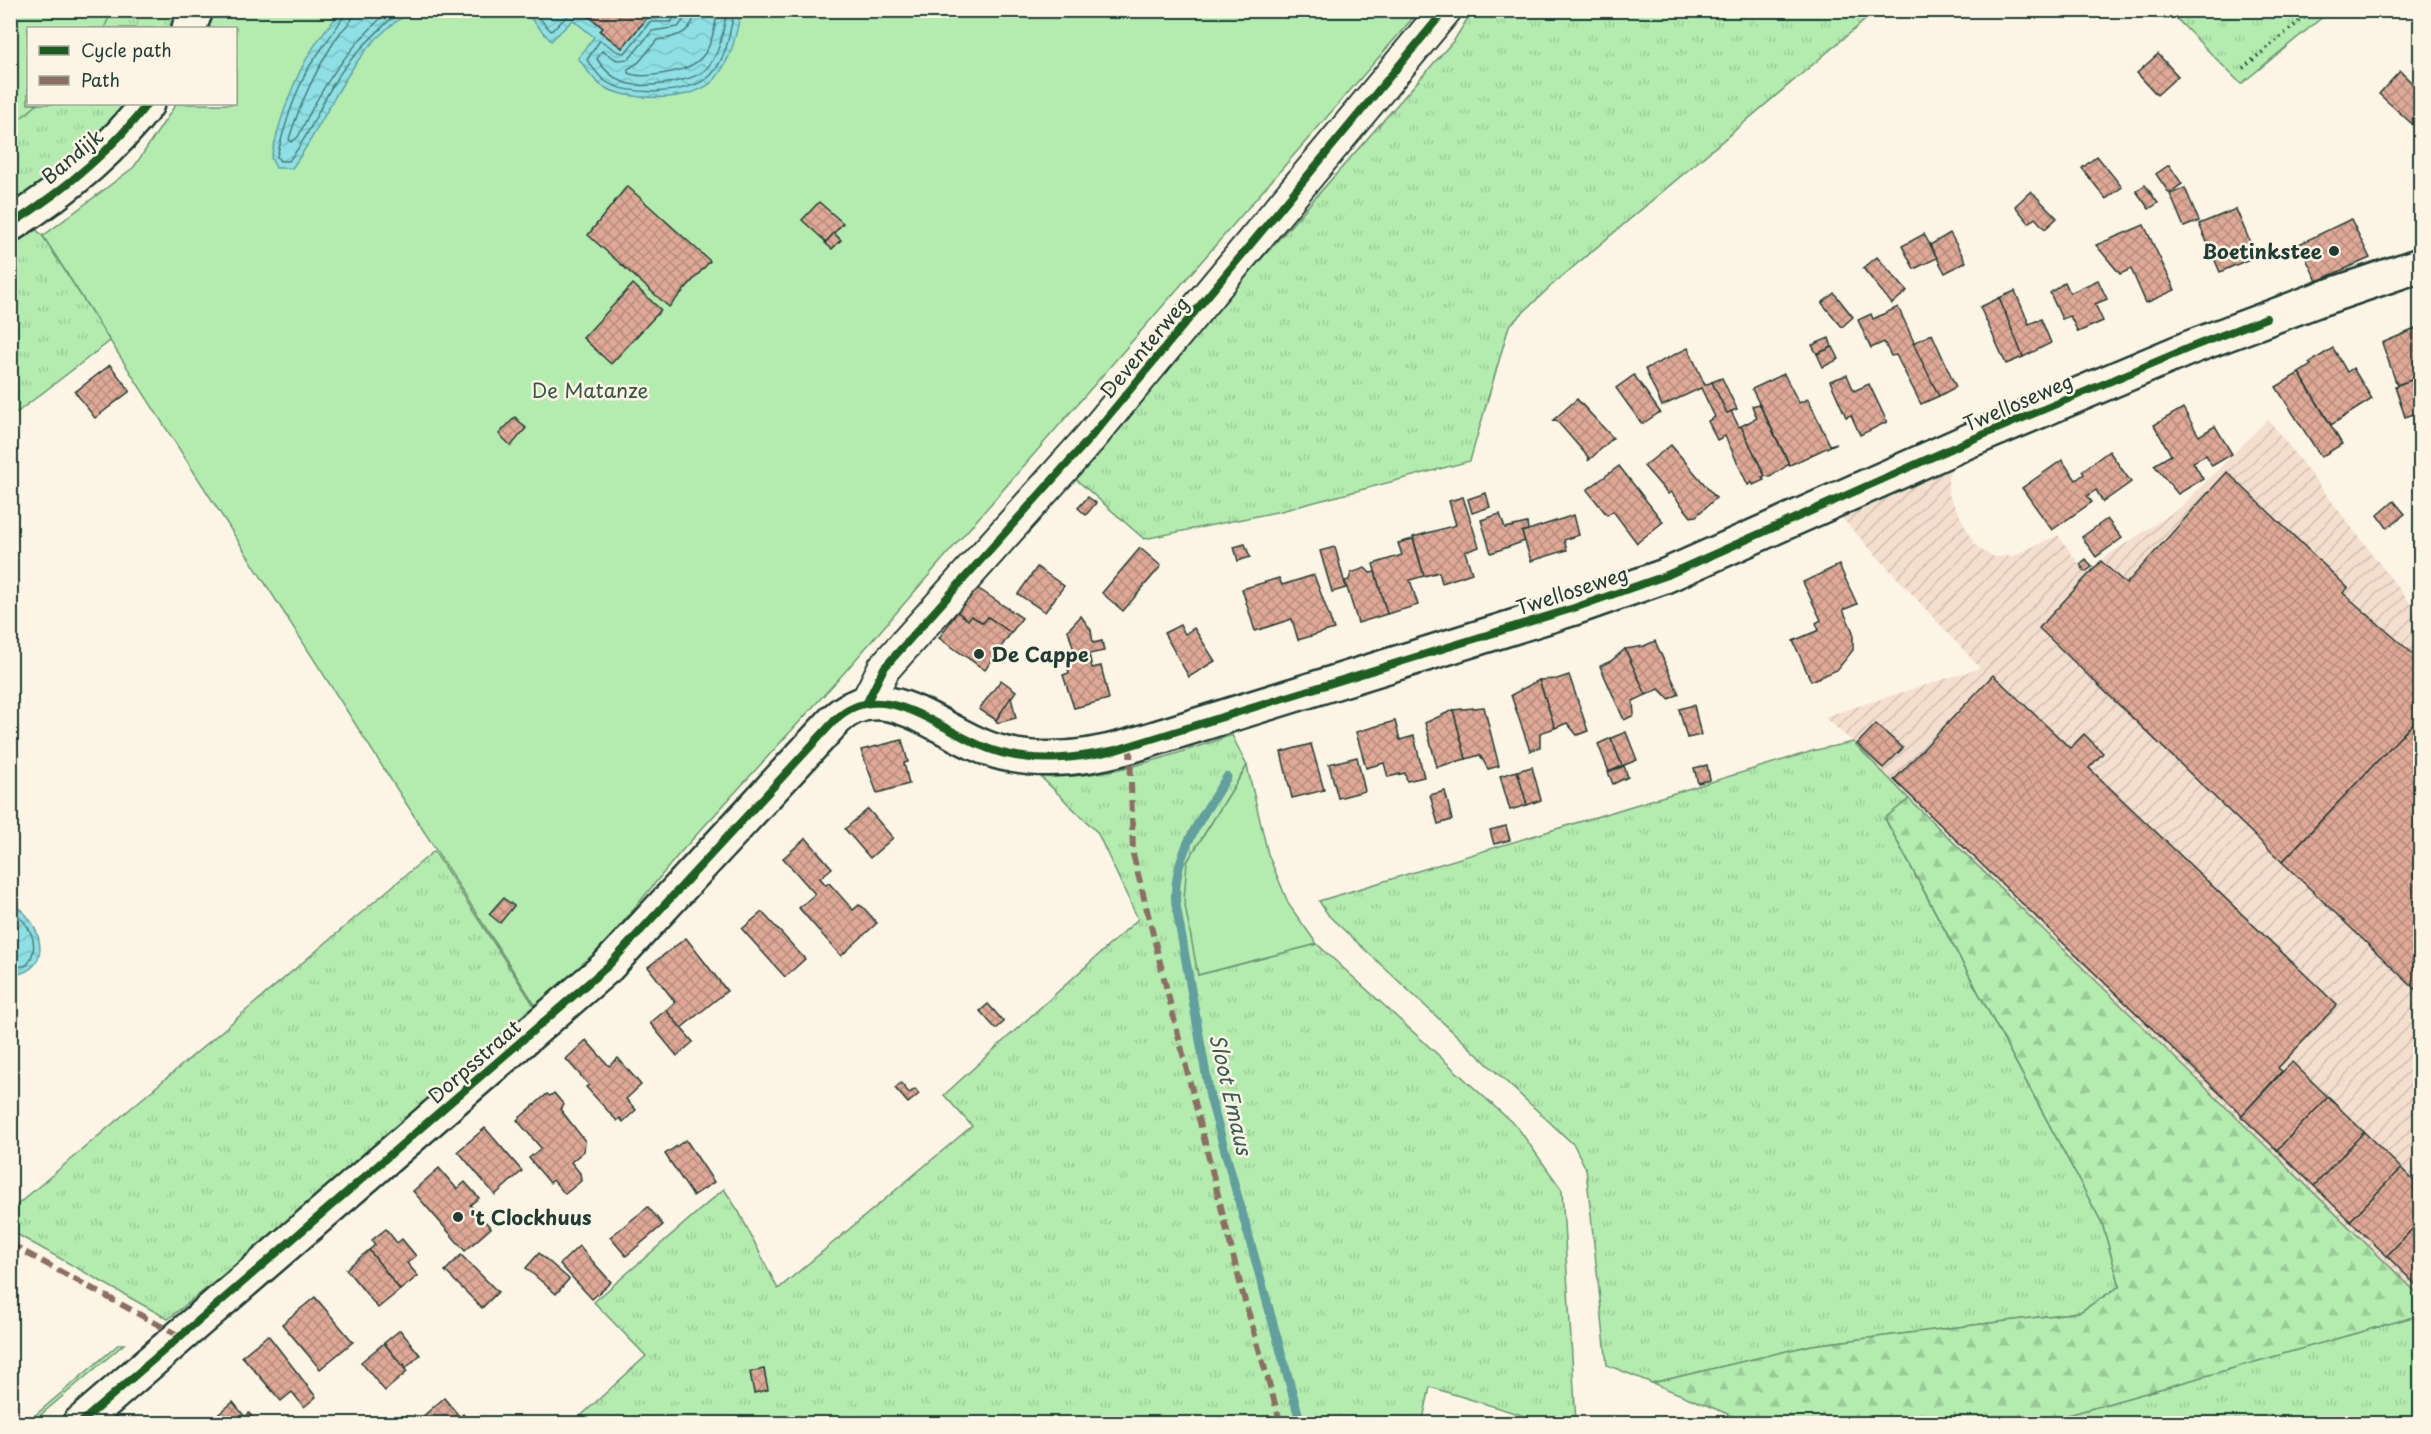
<svg xmlns="http://www.w3.org/2000/svg" width="2431" height="1434" font-family="'Playpen Sans',sans-serif">
  <style>
    .industrial { fill: url(#industrial-furrows) }
    .grass { fill: url(#grass-tufts); stroke: #6a9472; stroke-width: 1.5 }
    .forest { fill: url(#forest-firs); stroke: #6a9472; stroke-width: 1.5 }
    .green { fill: #b4ecaf; stroke: #6a9472; stroke-width: 1.5 }
    .water { fill: url(#water-waves); stroke: #629f9e; stroke-width: 1.5 }
    .lines { fill: none; stroke-linecap: round; stroke-linejoin: round }
    .shore { stroke: #4b7e7b; stroke-width: 1.5 }
    .stream { stroke: #629f9e; stroke-width: 9 }
    .building { fill: url(#building-cross-hatch); stroke: #1f3d34; stroke-width: 1.5 }
    .minor-casing { stroke: #1f3d34; stroke-width: 36 }
    .tertiary-casing { stroke: #1f3d34; stroke-width: 38 }
    .secondary-casing { stroke: #1f3d34; stroke-width: 38 }
    .path { stroke: #1f3d34; stroke-width: 4; stroke-dasharray: 1.5 4.5; stroke-linecap: butt }
    .minor { stroke: #fcf5e5; stroke-width: 32 }
    .tertiary { stroke: #fcf5e5; stroke-width: 33 }
    .secondary { stroke: #fcf5e5; stroke-width: 33 }
    .quiet { stroke: #8d6e63; stroke-width: 6; stroke-dasharray: 12 6; stroke-linecap: butt }
    .cycleway-casing { stroke: #fcf5e5; stroke-width: 11 }
    .cycleway { stroke: #1b5e20; stroke-width: 8 }
    .poi-dot { fill: #1f3d34; stroke: #fcf5e5; stroke-width: 2 }
    .labels { text-anchor: middle; dominant-baseline: central; stroke-width: 5; stroke-linejoin: round; paint-order: stroke }
    .street-label { font-size: 20px; fill: #1f3d34; stroke: #fcf5e5 }
    .poi-label { font-size: 20px; font-weight: bold; fill: #1f3d34; stroke: #fcf5e5; text-anchor: start }
    .park-label { font-size: 20px; fill: #355746; stroke: #fcf5e5 }
    .water-label { font-size: 21px; font-style: italic; fill: #355e57; stroke: #fcf5e5 }
  </style>
  <defs>
    <pattern id="industrial-furrows" width="10" height="10" patternUnits="userSpaceOnUse" patternTransform="scale(1.5)"><rect width="10" height="10" fill="#f4dece"/><path d="M-1 1l2-2M0 10L10 0M9 11l2-2" fill="none" stroke="#d1bfb2"/></pattern>
    <pattern id="grass-tufts" width="24" height="20" patternUnits="userSpaceOnUse" patternTransform="scale(1.5)"><rect width="24" height="20" fill="#b4ecaf"/><path d="M3 7l-1-3M5 7V3M7 7l1-3M15 17l-1-3M17 17v-4M19 17l1-3" fill="none" stroke="#9acb97"/></pattern>
    <pattern id="forest-firs" width="22" height="20" patternUnits="userSpaceOnUse" patternTransform="scale(1.5)"><rect width="22" height="20" fill="#b4ecaf"/><path d="M5 1l3.5 6h-7zM16 11l3.5 6h-7z" fill="#9acb97"/></pattern>
    <pattern id="water-waves" width="16" height="10" patternUnits="userSpaceOnUse" patternTransform="scale(1.5)"><rect width="16" height="10" fill="#8ee0e5"/><path d="M0 5q4-4 8 0t8 0" fill="none" stroke="#7ac1c5"/></pattern>
    <pattern id="building-cross-hatch" width="8" height="8" patternUnits="userSpaceOnUse" patternTransform="scale(1.5)"><rect width="8" height="8" fill="#e0a997"/><path d="M0 0l8 8M0 8l8-8" fill="none" stroke="#b58b7c"/></pattern>
  </defs>
  <rect width="100%" height="100%" fill="#fcf5e5"/>
  <filter id="ink" filterUnits="userSpaceOnUse"><feTurbulence type="fractalNoise" baseFrequency=".0167" numOctaves="2"/><feDisplacementMap in="SourceGraphic" scale="12" xChannelSelector="R" yChannelSelector="G"/><feConvolveMatrix kernelMatrix="1 2 1 2 8 2 1 2 1" color-interpolation-filters="sRGB"/></filter>
  <g filter="url(#ink)">
    <path class="industrial" d="M2268 419 2420 616V1296L1853 742 1824 717 1980 668 1840 516 1955 463 1948 475V493L1974 543 1984 552 1995 557 2013 556 2058 535 2087 575 2101 560 2181 507Z"/>
    <g class="grass">
      <path d="M11 11H179L172 28H28V104H131C96 145 56 176 11 206Z"/>
      <path d="M1472 11H1876L1552 285 1509 326 1470 461 1281 511 1144 539 1071 475 1455 39Z"/>
      <path d="M2169 11H2330L2241 84Z"/>
      <path d="M32 226 42 235 110 341 11 417V241Z"/>
      <path d="M1232 735 1247 766 1187 862 1198 975 1317 944 1518 1128 1562 1190 1576 1423H1548L1430 1387 1422 1424H572L646 1356 594 1302 724 1189 739 1212 778 1289 972 1126 944 1095 1138 919 1097 832 1041 777C1107 779 1171 756 1232 735Z"/>
      <path d="M1853 742 1909 799 1885 819 2102 1223 2120 1286 2080 1312 1812 1345 1652 1383 1607 1365 1586 1169 1574 1145 1329 916 1319 901 1816 750Z"/>
      <path d="M434 851 535 1007 291 1221 168 1319 11 1231V1210Z"/>
      <path d="M2420 1315V1423H2040Z"/>
      <path d="M119 1344H124L31 1423H26Z"/>
    </g>
    <path class="forest" d="M1909 799 2420 1296V1315L2040 1423H1750L1652 1383 1812 1345 2080 1312 2120 1286 2102 1223 1885 818Z"/>
    <g class="green">
      <path d="M11 10 112 11 104 28H28V104H38L11 126Z"/>
      <path d="M212 11H1419L843 674 679 854 595 956 537 1008 43 236 134 167 176 104H236V28H205Z"/>
      <path d="M1247 766 1268 854 1289 905 1317 944 1198 975 1184 900 1187 862Z"/>
    </g>
    <g class="water">
      <path d="M343 11H427C419 13 407 14 400 19 346 55 329 119 292 168H276L271 158C283 105 303 48 343 11Z"/>
      <path d="M524 11H587L585 13 603 28 600 32 622 48 652 12 658 17 669 16 674 11H741C736 35 732 59 715 79 694 103 627 102 602 86 593 80 585 67 578 58L594 37 573 20 551 41Z"/>
      <path d="M10 903C41 917 57 971 12 975Z"/>
    </g>
    <g class="lines">
      <g class="shore">
        <path d="M347 10C346 16 312 61 306 72 293 99 284 127 277 156L280 161H289C309 136 319 108 335 81 352 55 375 34 397 13L405 10"/>
        <path d="M354 10C354 22 346 25 340 33 317 67 301 100 289 139L291 142 298 137C323 83 346 51 389 10"/>
        <path d="M532 10 551 31 569 15H578L580 10"/>
        <path d="M678 10 671 22H650L625 53 618 52 600 40 587 60C592 66 598 76 605 81 627 97 691 95 711 75 727 57 730 33 734 10"/>
        <path d="M686 10 685 18 678 27 652 31 629 59 617 60 602 51 597 59C605 71 614 80 629 84 646 88 691 82 705 70 721 55 723 30 727 10"/>
        <path d="M695 10C694 34 676 37 657 40L639 62 628 69V73C639 78 654 75 666 73 707 67 711 48 718 10"/>
        <path d="M10 909C29 922 42 944 27 965L10 969"/>
      </g>
      <path class="stream" d="M1227 777C1202 817 1171 856 1176 905L1210 1097 1301 1424"/>
    </g>
    <g class="building">
      <path d="M587 10H674L669 16 658 17 652 12 622 48 600 31 603 28 585 13Z"/>
      <path d="M2158 54 2178 76 2157 95 2137 73Z"/>
      <path d="M2400 71 2420 91V131L2379 94Z"/>
      <path d="M2097 156 2122 187 2106 199 2082 168Z"/>
      <path d="M2169 165 2182 184 2169 193 2156 174Z"/>
      <path d="M2145 185 2158 203 2149 209 2136 191Z"/>
      <path d="M627 186 710 261 669 307 588 235Z"/>
      <path d="M2185 188 2199 221 2184 227 2170 194Z"/>
      <path d="M2031 191 2057 218 2045 229 2035 218 2029 223 2015 206Z"/>
      <path d="M819 202 843 223 826 242 802 220Z"/>
      <path d="M2236 209 2256 256 2220 272 2199 224Z"/>
      <path d="M2351 219 2370 258 2317 281 2299 244Z"/>
      <path d="M2144 225 2175 290 2146 303 2131 269 2120 274 2096 245Z"/>
      <path d="M834 233 841 240 832 249 825 243Z"/>
      <path d="M1950 233 1966 262 1945 273 1930 245Z"/>
      <path d="M1924 234 1937 258 1914 269 1902 246Z"/>
      <path d="M1877 257 1907 291 1892 304 1863 268Z"/>
      <path d="M2098 280 2107 299 2095 304 2103 321 2078 332 2070 316 2062 319 2050 293 2065 282 2070 293Z"/>
      <path d="M633 284 661 310 611 364 583 338Z"/>
      <path d="M2015 291 2029 324 2041 319 2051 343 2023 357 1999 298Z"/>
      <path d="M1834 293 1853 317 1842 327 1822 303Z"/>
      <path d="M1999 298 2023 357 2006 364 1980 307Z"/>
      <path d="M1898 307 1939 396 1921 404 1896 355 1891 356 1884 342 1871 348 1858 320 1871 314 1873 319Z"/>
      <path d="M2420 327V377L2397 385 2382 343Z"/>
      <path d="M1932 334 1956 387 1939 396 1913 343Z"/>
      <path d="M1829 338 1832 347 1817 354 1812 345Z"/>
      <path d="M1833 347 1839 359 1823 367 1817 354Z"/>
      <path d="M1688 348 1705 385 1712 382 1727 413 1731 411 1739 427 1741 426 1765 476 1762 477 1764 480 1753 485 1752 482 1748 485 1725 436 1717 440 1708 421 1715 417 1701 388 1662 406 1645 369Z"/>
      <path d="M2333 348 2347 372 2353 368 2372 399 2331 425 2299 373 2311 365 2309 363Z"/>
      <path d="M110 365 130 391 95 418 75 392Z"/>
      <path d="M2299 373 2342 444 2321 457 2276 387Z"/>
      <path d="M1784 374 1799 403 1808 399 1830 445 1837 443 1790 465 1752 389Z"/>
      <path d="M1634 375 1660 412 1642 424 1616 388Z"/>
      <path d="M1847 375 1854 391 1869 384 1887 422 1860 435 1851 415 1846 417 1830 381Z"/>
      <path d="M1722 378 1737 409 1727 413 1712 382Z"/>
      <path d="M2417 378 2420 387V412L2405 417 2395 386Z"/>
      <path d="M1577 399 1613 438 1588 461 1589 458 1556 420 1552 421Z"/>
      <path d="M1759 404 1789 464 1770 477 1765 476 1741 426 1757 418 1752 406Z"/>
      <path d="M2183 408 2199 436 2215 426 2232 454 2212 466 2206 455 2193 462 2203 479 2178 494 2154 465 2171 455 2154 425Z"/>
      <path d="M515 417 526 428 511 446 499 434Z"/>
      <path d="M1671 445 1716 498 1696 516 1691 517 1671 492 1668 494 1644 466Z"/>
      <path d="M2109 451 2131 482 2103 502 2096 490 2087 496 2092 502 2052 530 2022 488 2062 460 2076 480 2084 474 2082 471Z"/>
      <path d="M1619 466 1663 522 1637 543 1613 511 1607 515 1587 490Z"/>
      <path d="M2227 472 2348 588 2343 593 2420 660V716L2282 862 2039 628 2101 561 2126 584Z"/>
      <path d="M1486 493 1490 507 1472 513 1468 499Z"/>
      <path d="M1088 497 1096 503 1086 515 1078 508Z"/>
      <path d="M1463 497 1479 547 1465 552 1472 573 1442 583 1439 572 1424 576 1413 537 1456 525 1449 501Z"/>
      <path d="M2394 501 2405 514 2387 528 2378 515Z"/>
      <path d="M1500 514 1505 528 1527 523 1528 530 1522 532 1525 541 1491 553 1481 520Z"/>
      <path d="M1574 515 1579 535 1564 540 1567 550 1531 561 1522 532Z"/>
      <path d="M2107 519 2122 538 2096 557 2082 537Z"/>
      <path d="M1413 539 1424 576 1410 580 1418 605 1387 614 1373 564 1402 555 1398 543Z"/>
      <path d="M1245 544 1250 557 1238 561 1234 547Z"/>
      <path d="M1335 547 1346 588 1332 592 1320 551Z"/>
      <path d="M1140 548 1161 566 1123 611 1102 593Z"/>
      <path d="M2086 559 2092 567 2085 572 2080 564Z"/>
      <path d="M1839 565 1857 604 1843 610 1853 632V650L1837 670 1811 681 1793 641 1819 630 1816 623 1821 620 1803 582Z"/>
      <path d="M1037 567 1064 586 1045 612 1018 594Z"/>
      <path d="M1365 568 1370 573 1375 572 1387 614 1358 623 1345 581 1349 580 1351 573Z"/>
      <path d="M1314 575 1334 629 1298 640 1292 619 1255 631 1242 589 1279 578 1282 585Z"/>
      <path d="M976 587 1022 618 1011 633 988 617 983 623 971 616 968 620 957 612Z"/>
      <path d="M957 612 968 620 971 616 983 623 988 617 1011 633 985 670 939 638Z"/>
      <path d="M1081 616 1091 630 1093 643 1102 641 1104 651 1089 654 1092 668 1101 666 1109 699 1074 708 1063 675 1069 673 1066 660 1076 658 1068 630Z"/>
      <path d="M1180 625 1185 634 1194 628 1215 661 1189 677 1164 633Z"/>
      <path d="M1655 641 1679 694 1669 699 1659 689 1646 695 1625 649 1644 646Z"/>
      <path d="M1625 649 1646 695 1633 701 1634 715 1624 720 1600 666 1611 661Z"/>
      <path d="M1569 675 1588 731 1577 735 1567 723 1555 728 1539 680 1557 679Z"/>
      <path d="M1993 675 2070 748 2084 734 2103 753 2089 768 2337 1005 2278 1068 2282 1071 2242 1115 1894 780Z"/>
      <path d="M1001 680 1016 691 996 720 979 709Z"/>
      <path d="M1539 680 1555 728 1540 733V747L1530 751 1511 695Z"/>
      <path d="M1011 697 1016 718 997 723 996 720Z"/>
      <path d="M1694 705 1701 735 1687 738 1679 709Z"/>
      <path d="M1484 707 1499 766 1488 769 1480 755 1466 759 1453 710Z"/>
      <path d="M1453 710 1466 759 1437 767 1425 723Z"/>
      <path d="M2420 716V994L2282 862Z"/>
      <path d="M1395 721 1400 740 1414 736 1424 777 1407 781 1405 773 1388 777 1384 763 1366 768 1356 732Z"/>
      <path d="M1876 724 1903 748 1883 768 1857 744Z"/>
      <path d="M1626 732 1637 760 1622 766 1611 738Z"/>
      <path d="M1611 738 1622 766 1609 772 1598 744Z"/>
      <path d="M902 740 908 762 904 763 909 784 877 793 861 750Z"/>
      <path d="M1311 744 1324 790 1292 798 1281 752Z"/>
      <path d="M1357 757 1365 791 1338 798 1329 764Z"/>
      <path d="M1707 765 1710 780 1698 783 1694 768Z"/>
      <path d="M1624 766 1628 777 1613 784 1608 772Z"/>
      <path d="M1532 767 1541 800 1527 805 1517 771Z"/>
      <path d="M1517 771 1527 805 1510 810 1500 776Z"/>
      <path d="M1445 791 1452 820 1438 824 1430 795Z"/>
      <path d="M868 809 893 838 870 858 845 829Z"/>
      <path d="M1506 826 1510 840 1494 844 1490 830Z"/>
      <path d="M806 838 832 868 820 878 826 885 829 883 853 910 859 905 863 907 877 923 841 956 799 908 815 894 783 858Z"/>
      <path d="M503 898 514 906 500 923 489 914Z"/>
      <path d="M762 912 805 959 785 977 742 929Z"/>
      <path d="M686 938 727 991 681 1028 666 1010 675 1002 648 967Z"/>
      <path d="M988 1004 1004 1022 996 1029 980 1011Z"/>
      <path d="M666 1010 693 1042 677 1056 650 1023Z"/>
      <path d="M586 1040 609 1066 618 1058 641 1085 626 1099 636 1110 623 1122 620 1118 617 1121 586 1087 589 1085 566 1059Z"/>
      <path d="M2292 1062 2328 1097 2277 1150 2241 1116Z"/>
      <path d="M901 1083 909 1093 915 1089 919 1094 908 1103 895 1088Z"/>
      <path d="M554 1093 564 1105 560 1109 585 1141 584 1151 571 1162 580 1173 581 1181 565 1194 553 1180 550 1183 529 1158 541 1148 517 1120 547 1094 550 1096Z"/>
      <path d="M2328 1097 2364 1132 2314 1186 2277 1150Z"/>
      <path d="M485 1128 522 1171 495 1195 458 1151Z"/>
      <path d="M2364 1132 2401 1168 2350 1221 2314 1186Z"/>
      <path d="M686 1140 714 1182 693 1196 665 1154Z"/>
      <path d="M439 1168 457 1189 465 1182 479 1198 470 1205 491 1228 465 1251 413 1191Z"/>
      <path d="M2401 1168 2420 1187V1221L2387 1256 2350 1221Z"/>
      <path d="M648 1207 663 1225 626 1256 610 1237Z"/>
      <path d="M2420 1221V1289L2387 1256Z"/>
      <path d="M386 1229 397 1243 402 1239 416 1256 407 1263 418 1276 400 1290 369 1250 375 1245 372 1240Z"/>
      <path d="M579 1246 611 1282 592 1299 560 1264Z"/>
      <path d="M369 1250 400 1290 378 1308 346 1269Z"/>
      <path d="M539 1253 569 1279 556 1294 526 1268Z"/>
      <path d="M461 1255 498 1292 482 1308 445 1271Z"/>
      <path d="M315 1297 353 1342 320 1369 282 1324Z"/>
      <path d="M400 1330 420 1355 406 1368 404 1364 402 1366 384 1343Z"/>
      <path d="M268 1335 316 1397 304 1407 292 1392 281 1401 242 1356Z"/>
      <path d="M384 1343 407 1372 385 1391 361 1362Z"/>
      <path d="M764 1369 768 1390 754 1393 750 1372Z"/>
      <path d="M444 1398 460 1417 454 1424H414Z"/>
      <path d="M233 1402 245 1417 249 1413 258 1424H207Z"/>
      <path d="M463 1414 472 1424H454Z"/>
      <path d="M1480 1418 1501 1424H1478Z"/>
    </g>
    <g class="lines">
      <defs>
        <path id="minor" d="M867 702 884 668 1090 438 1445 10"/>
        <g id="tertiary">
          <path d="M189 28 196 10"/>
          <path d="M10 225C61 192 111 152 147 104"/>
        </g>
        <path id="secondary" d="M79 1424 608 966 835 720C886 671 946 740 1002 753 1045 764 1088 758 1130 746L1574 608 1665 576 1966 442 2189 348 2317 300 2420 265"/>
      </defs>
      <use href="#minor" class="minor-casing"/>
      <use href="#tertiary" class="tertiary-casing"/>
      <use href="#secondary" class="secondary-casing"/>
      <path class="path" d="M2243 68 2313 10"/>
      <use href="#minor" class="minor"/>
      <use href="#tertiary" class="tertiary"/>
      <use href="#secondary" class="secondary"/>
      <g class="quiet">
        <path d="M1130 746 1133 854 1242 1291 1281 1424"/>
        <path d="M10 1244 181 1337"/>
      </g>
      <defs>
        <g id="cycleway">
          <path d="M10 225C61 192 111 152 147 104"/>
          <path d="M867 702 884 668 1090 438 1445 10"/>
          <path d="M79 1424 608 966 835 720C886 671 947 740 1002 753 1041 763 1078 758 1116 750L1574 608 1665 576 1966 442 2189 348 2266 318"/>
        </g>
      </defs>
      <use href="#cycleway" class="cycleway-casing"/>
      <use href="#cycleway" class="cycleway"/>
    </g>
  </g>
  <g class="poi-dot">
    <circle cx="2334" cy="251" r="6"/>
    <circle cx="979" cy="654" r="6"/>
    <circle cx="458" cy="1217" r="6"/>
  </g>
  <g class="labels">
    <g class="street-label">
      <text transform="translate(72 156) rotate(-40)">Bandijk</text>
      <text transform="translate(1144 347) rotate(-50)">Deventerweg</text>
      <text transform="translate(2018 402) rotate(-23)">Twelloseweg</text>
      <text transform="translate(1572 590) rotate(-18)">Twelloseweg</text>
      <text transform="translate(474 1061) rotate(-41)">Dorpsstraat</text>
    </g>
    <g class="poi-label">
      <text x="2322" y="251" text-anchor="end">Boetinkstee</text>
      <text x="991" y="654">De Cappe</text>
      <text x="470" y="1217">'t Clockhuus</text>
    </g>
    <g class="park-label">
      <text x="590" y="390">De Matanze</text>
    </g>
    <g class="water-label">
      <text transform="translate(1232 1094) rotate(77)">Sloot Emaus</text>
    </g>
  </g>
  <rect width="2431" height="1434" fill="none" stroke="#fcf5e5" stroke-width="36"/>
  <rect x="18" y="18" width="2395" height="1398" fill="none" stroke="#1f3d34" stroke-width="2" filter="url(#ink)"/>
  <rect x="27" y="27" width="210" height="78" fill="#fcf5e5" stroke="#a4ab9e" stroke-width="1.5"/>
  <rect x="39" y="46" width="30" height="9" fill="#1b5e20" stroke="#a4ab9e" stroke-width="1.5"/>
  <text x="81" y="57" font-size="18" fill="#1f3d34">Cycle path</text>
  <rect x="39" y="76" width="30" height="9" fill="#8d6e63" stroke="#a4ab9e" stroke-width="1.5"/>
  <text x="81" y="87" font-size="18" fill="#1f3d34">Path</text>
</svg>
